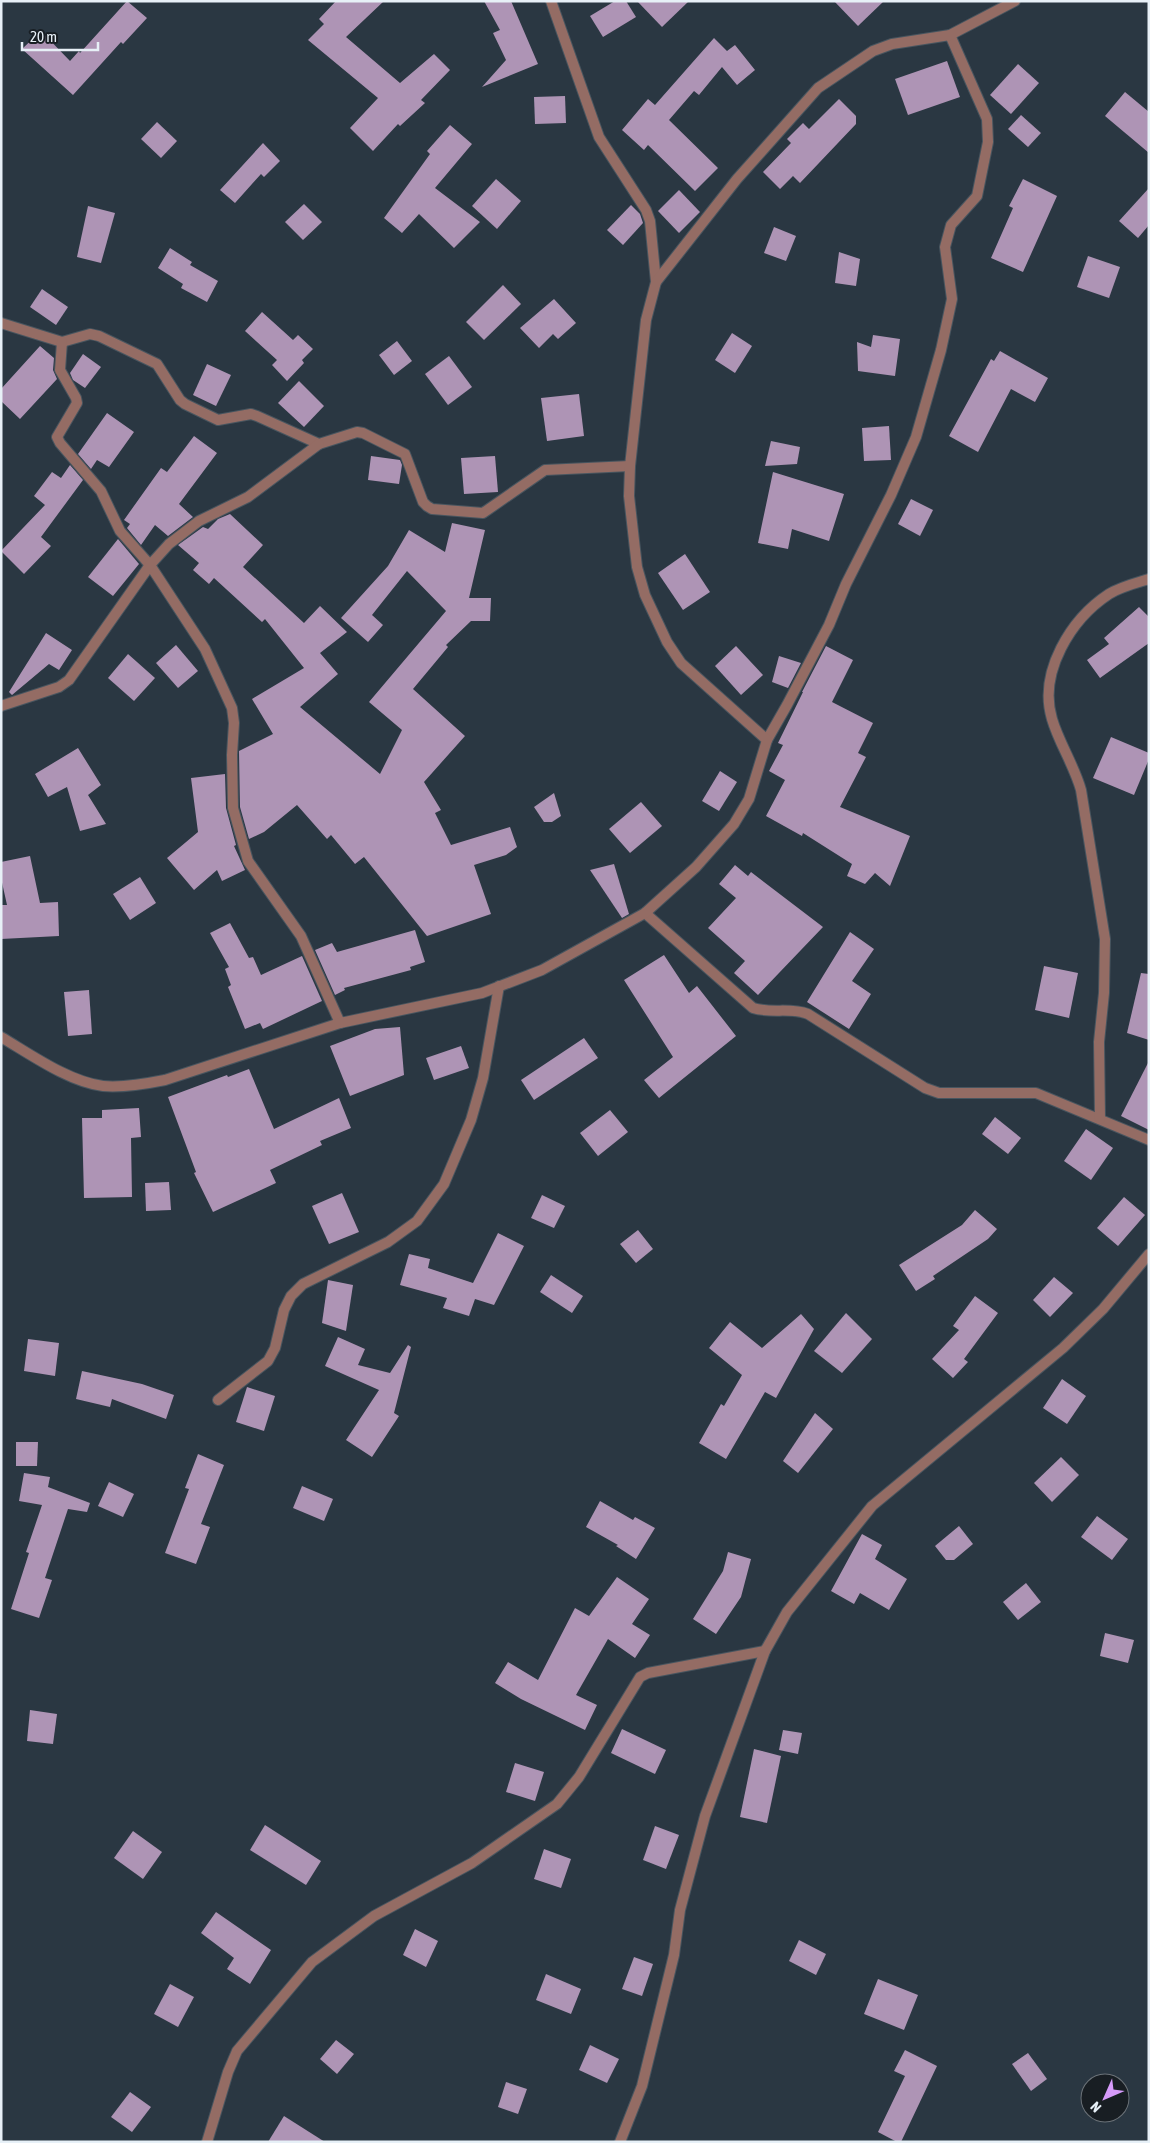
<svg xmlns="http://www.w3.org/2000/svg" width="1150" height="2143" font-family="'Asap Condensed',sans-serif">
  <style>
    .building { fill: #ae94b5 }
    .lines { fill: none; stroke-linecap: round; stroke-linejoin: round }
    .street-casing { stroke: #48555f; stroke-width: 12 }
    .street { stroke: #946c64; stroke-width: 10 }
  </style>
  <rect width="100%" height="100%" fill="#2a3742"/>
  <g class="building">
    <path d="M127 1 147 18 123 44 121 42 73 95 22 49 41 31 70 61 79 51 80 53Z"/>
    <path d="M336 1H384L346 37 400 83 434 54 450 70 421 100 425 103 400 126 398 124 373 151 350 128 378 98 308 40 324 24 319 19Z"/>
    <path d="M484 1H511L538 64 482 87 506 60 493 33 500 30Z"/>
    <path d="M615 1H626L636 17 603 37 590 16Z"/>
    <path d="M637 1H689L662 27Z"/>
    <path d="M834 1H884L858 26Z"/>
    <path d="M714 38 727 51 735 45 755 70 737 85 722 67 699 95 694 91 669 120 718 168 695 191 648 145 644 150 622 130 648 99 655 105Z"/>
    <path d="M947 61 960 97 908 115 895 79Z"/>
    <path d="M1018 64 1039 83 1011 114 990 95Z"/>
    <path d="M1125 92 1149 112V153L1105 116Z"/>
    <path d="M565 96 566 123 535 124 534 97Z"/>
    <path d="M839 99 856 116V124L800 183 793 176 780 189 763 172 791 143 787 139 803 123 809 129Z"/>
    <path d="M1021 115 1041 133 1028 147 1008 129Z"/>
    <path d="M157 122 177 141 161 158 141 139Z"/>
    <path d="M450 125 472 144 435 188 480 222 454 248 419 214 402 233 384 218 430 154 427 151Z"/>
    <path d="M263 143 280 161 264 177 261 174 235 203 220 190Z"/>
    <path d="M496 179 521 201 497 229 472 206Z"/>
    <path d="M1023 179 1057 196 1023 272 991 258 1013 208 1009 206Z"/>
    <path d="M1149 188V225L1138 238 1119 221Z"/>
    <path d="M679 190 700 212 679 233 658 211Z"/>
    <path d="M304 204 322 222 303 240 285 222Z"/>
    <path d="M631 205 640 214 643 223 623 245 607 230Z"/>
    <path d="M88 206 115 213 101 263 77 257Z"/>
    <path d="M774 227 796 236 786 261 764 253Z"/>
    <path d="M170 248 192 262 190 265 218 281 207 302 181 288 183 284 158 268Z"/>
    <path d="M839 252 860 259 856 286 835 283Z"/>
    <path d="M1088 256 1120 267 1109 298 1077 287Z"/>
    <path d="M503 285 521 304 484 340 466 322Z"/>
    <path d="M42 289 68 307 56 325 30 307Z"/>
    <path d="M554 299 576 323 558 339 553 334 539 348 520 328Z"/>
    <path d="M262 312 293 340 298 335 313 349 302 360 304 363 287 381 272 365 277 360 245 331Z"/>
    <path d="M732 333 752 346 735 373 715 360Z"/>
    <path d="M873 335 900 339 895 376 858 371 857 342 871 347Z"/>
    <path d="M397 341 412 361 394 375 379 355Z"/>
    <path d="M40 346 54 358 53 370 57 379 20 419 1 401V389Z"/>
    <path d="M1000 351 1048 378 1035 402 1011 389 978 452 949 436 991 359 994 361Z"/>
    <path d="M83 354 101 367 85 388 73 380 70 373Z"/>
    <path d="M449 356 472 387 448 405 425 374Z"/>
    <path d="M207 364 231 375 216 406 193 395Z"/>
    <path d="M299 381 324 406 304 427 278 403Z"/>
    <path d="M579 394 584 436 547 441 541 398Z"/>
    <path d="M107 413 134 432 109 467 97 460 91 469 78 454Z"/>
    <path d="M889 426 891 460 864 461 862 428Z"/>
    <path d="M194 436 217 453 179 504 193 517 168 536 155 525 141 545 127 528 130 524 124 520 161 468 167 472Z"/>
    <path d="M771 441 800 447 797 464 765 466Z"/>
    <path d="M371 456 400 460 402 465 399 484 368 480Z"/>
    <path d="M495 456 498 492 464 494 461 458Z"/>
    <path d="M70 465 83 480 41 537 51 546 24 574 1 551 45 505 34 496 52 472 61 478Z"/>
    <path d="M773 472 844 494 829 541 792 529 788 549 758 543Z"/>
    <path d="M911 499 933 510 920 536 898 524Z"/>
    <path d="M230 514 263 545 243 567 304 623 320 606 347 632 320 653 338 674 300 707 380 774 402 730 369 702 446 611 407 571 372 615 383 625 368 642 341 618 388 566 409 530 445 552 452 523 485 530 469 598H491L490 621H471L446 645 448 647 413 689 465 736 424 782 441 810 435 813 451 845 510 827 517 847 506 855 474 865 491 914 427 936 364 857 355 864 331 835 327 839 297 805 264 832 249 839 240 807 239 751 273 734 252 699 304 668 265 619 262 622 214 578 209 584 193 570 199 563 178 545 203 527 208 529 218 519Z"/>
    <path d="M118 539 139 564 113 596 88 577Z"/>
    <path d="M685 554 710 592 683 610 658 573Z"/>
    <path d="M1139 607 1149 617V643L1100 678 1087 660 1109 644 1104 638Z"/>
    <path d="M46 633 72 650 59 670 49 664 12 695 9 692Z"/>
    <path d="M176 645 198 671 178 688 156 663Z"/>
    <path d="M736 646 763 675 741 695 715 666Z"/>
    <path d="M826 646 853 660 832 702 873 723 858 753 866 757 840 807 910 836 890 886 875 873 865 884 847 876 852 864 803 833 802 836 766 816 785 780 769 771 783 745 778 743 803 692H802Z"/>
    <path d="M128 654 155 678 134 701 108 678Z"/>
    <path d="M779 656 801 663 788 688 772 682Z"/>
    <path d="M1111 737 1149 753V759L1134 795 1093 778Z"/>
    <path d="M78 748 101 785 88 795 106 824 80 831 67 787 48 797 35 774Z"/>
    <path d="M720 771 737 782 719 811 702 801Z"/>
    <path d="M225 774 226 808 236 845 234 846 245 870 222 881 217 870 194 890 167 858 198 832 191 778Z"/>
    <path d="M554 793 561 816 552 822H544L534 807Z"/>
    <path d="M641 802 662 826 630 853 609 829Z"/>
    <path d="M30 856 40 903 58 902 59 936 1 939V905H7L1 878V862Z"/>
    <path d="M614 864 629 914 622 918 590 870Z"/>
    <path d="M735 865 748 876 751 872 823 927 758 995 734 973 745 961 708 928 736 898 719 884Z"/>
    <path d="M140 877 156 903 130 920 113 894Z"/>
    <path d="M230 923 249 958 253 957 261 975 302 956 322 1001 263 1029 260 1023 245 1029 228 987 231 985 225 969 229 967 210 933Z"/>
    <path d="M415 930 425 962 410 967 411 970 344 988 345 990 335 995 315 950 332 943 337 952Z"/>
    <path d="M850 932 874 949 852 981 871 994 849 1029 807 1002Z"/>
    <path d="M664 955 689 993 697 986 736 1036 659 1098 644 1080 673 1057 624 980Z"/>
    <path d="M1044 966 1078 973 1069 1018 1035 1010Z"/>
    <path d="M1141 973 1149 974V1040L1127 1033Z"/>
    <path d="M89 990 92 1034 68 1036 64 992Z"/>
    <path d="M400 1027 404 1075 350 1096 330 1046 375 1029Z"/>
    <path d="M584 1038 598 1058 534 1100 521 1080Z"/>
    <path d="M461 1046 469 1068 434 1080 426 1058Z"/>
    <path d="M1149 1061V1130L1121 1116Z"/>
    <path d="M249 1069 274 1129 339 1098 351 1128 320 1141 322 1145 270 1170 276 1183 213 1212 194 1173 196 1172 168 1097 227 1075 228 1077Z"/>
    <path d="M139 1108 141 1137 131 1138 132 1197 84 1198 82 1118H102V1110Z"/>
    <path d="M610 1110 628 1132 598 1156 580 1133Z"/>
    <path d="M995 1117 1021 1138 1008 1154 982 1134Z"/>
    <path d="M1086 1129 1113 1148 1091 1180 1064 1161Z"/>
    <path d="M169 1182 171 1210 146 1211 145 1183Z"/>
    <path d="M342 1193 359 1232 329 1244 312 1206Z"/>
    <path d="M542 1195 565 1206 554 1228 531 1218Z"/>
    <path d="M1124 1197 1145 1215 1118 1246 1097 1228Z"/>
    <path d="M975 1210 997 1229 988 1239 933 1276 935 1279 916 1291 899 1265 962 1225Z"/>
    <path d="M638 1230 653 1249 636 1263 620 1244Z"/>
    <path d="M498 1233 524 1246 494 1305 475 1299 469 1316 443 1308 447 1298 400 1285 409 1254 430 1259 428 1268 473 1283Z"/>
    <path d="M551 1275 583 1296 572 1313 540 1292Z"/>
    <path d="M1054 1277 1073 1293 1050 1317 1033 1300Z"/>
    <path d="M328 1280 353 1285 346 1331 322 1323Z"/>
    <path d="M975 1296 998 1313 964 1359 968 1362 953 1378 932 1359 959 1330 953 1326Z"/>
    <path d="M846 1313 872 1339 842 1373 814 1351Z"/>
    <path d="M801 1314 814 1329 776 1398 765 1392 726 1459 699 1443 721 1404 724 1406 742 1375 709 1348 730 1322 762 1348Z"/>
    <path d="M338 1337 365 1349 358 1365 390 1373 408 1345 411 1347 394 1413 399 1416 372 1457 346 1440 379 1390 325 1366Z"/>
    <path d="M28 1339 59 1343 55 1376 24 1371Z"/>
    <path d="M82 1371 142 1384 174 1395 166 1419 112 1399 110 1407 76 1399Z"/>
    <path d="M1062 1379 1086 1396 1067 1424 1043 1408Z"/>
    <path d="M247 1387 275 1396 264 1431 236 1422Z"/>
    <path d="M815 1413 833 1429 798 1473 783 1461Z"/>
    <path d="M16 1442H38L37 1466H16Z"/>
    <path d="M198 1454 224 1465 201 1524 210 1527 196 1564 165 1553 189 1489 185 1488Z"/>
    <path d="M1061 1457 1079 1475 1052 1502 1034 1483Z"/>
    <path d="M24 1473 50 1477 48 1487 90 1503 87 1512 68 1509 45 1578 52 1580 39 1618 11 1609 29 1553 26 1552 42 1505 19 1501Z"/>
    <path d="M109 1482 134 1494 123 1517 98 1506Z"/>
    <path d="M302 1486 333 1499 324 1521 293 1508Z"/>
    <path d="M600 1501 633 1520 635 1517 655 1528 636 1559 616 1546 618 1545 586 1527Z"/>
    <path d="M1097 1516 1128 1539 1112 1560 1081 1537Z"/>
    <path d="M959 1526 973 1544 954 1560H946L935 1546Z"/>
    <path d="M862 1534 882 1545 875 1559 907 1579 889 1610 860 1593 854 1604 831 1591Z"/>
    <path d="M728 1552 751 1559 741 1597 716 1634 693 1619 723 1571Z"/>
    <path d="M617 1577 649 1599 632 1624 650 1635 635 1658 608 1639 576 1695 597 1705 585 1730 521 1699 495 1683 508 1662 538 1680 575 1608 589 1616Z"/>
    <path d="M1026 1583 1041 1602 1018 1620 1003 1602Z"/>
    <path d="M1105 1633 1134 1640 1128 1663 1100 1656Z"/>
    <path d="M30 1710 57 1714 53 1744 27 1741Z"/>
    <path d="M622 1729 666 1750 655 1774 611 1753Z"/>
    <path d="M783 1730 802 1733 798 1754 779 1750Z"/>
    <path d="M754 1749 781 1756 767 1823 740 1817Z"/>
    <path d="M515 1763 544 1772 535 1801 506 1792Z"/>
    <path d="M265 1825 321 1861 306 1885 250 1850Z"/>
    <path d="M655 1826 679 1835 666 1869 643 1860Z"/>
    <path d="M133 1831 162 1852 143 1879 114 1858Z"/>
    <path d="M544 1849 571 1859 561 1888 534 1879Z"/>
    <path d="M216 1912 271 1950 250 1984 227 1969 234 1958 201 1933Z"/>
    <path d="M415 1929 438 1941 426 1967 403 1955Z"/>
    <path d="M799 1940 826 1954 816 1975 789 1961Z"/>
    <path d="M634 1957 653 1964 642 1996 622 1989Z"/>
    <path d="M546 1974 581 1989 571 2014 536 2000Z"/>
    <path d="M878 1979 918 1995 904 2030 864 2014Z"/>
    <path d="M170 1984 194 1997 178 2027 154 2014Z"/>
    <path d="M336 2040 354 2054 337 2074 320 2059Z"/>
    <path d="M590 2045 619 2059 607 2083 579 2070Z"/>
    <path d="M905 2050 937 2066 901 2142H897L878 2132 905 2076 894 2071Z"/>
    <path d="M1028 2053 1047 2079 1031 2091 1012 2064Z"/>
    <path d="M506 2082 527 2089 518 2114 498 2107Z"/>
    <path d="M130 2092 151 2107 132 2132 111 2117Z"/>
    <path d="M284 2116 325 2142H268Z"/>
  </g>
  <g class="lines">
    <defs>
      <g id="street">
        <path d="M551 1 599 137 646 210 650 221 656 282"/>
        <path d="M1 323 62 342 90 334 99 336 157 364 180 400 185 404 218 420 251 414 257 416 319 444 357 432 363 433 405 454 423 502 427 506 432 509 483 513 545 470 630 466"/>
        <path d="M62 342 60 370 76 398 77 403 57 437 60 443 101 491 120 531 150 565 205 649 232 708 234 723 232 755 233 808 248 861 301 936 340 1023"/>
        <path d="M1 706 59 687 69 680 150 565 169 544 199 521 248 497 319 444"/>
        <path d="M767 740 787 705 829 625 846 584 891 495 916 437 941 350 952 299 945 247 951 225 977 196 988 142 987 119 950 35"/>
        <path d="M645 913 753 1008C772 1014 790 1007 808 1014L925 1088 939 1093H1036L1149 1140"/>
        <path d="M1 1037C30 1054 69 1082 103 1086 123 1088 145 1084 165 1080L340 1023 482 993 542 970 645 913 696 867 734 824 749 799 767 740 681 663 667 642 645 595 637 567 629 496 630 466 646 320 656 282 737 179 818 88 873 51 892 44 950 35 1015 1"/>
        <path d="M1100 1119 1099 1042 1104 993 1105 939 1081 790C1074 765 1059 743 1052 719 1038 672 1071 619 1109 594 1120 587 1136 583 1149 579"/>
        <path d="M218 1400 268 1361 275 1348 284 1310 291 1296 303 1284 388 1242 417 1221 444 1184 471 1120 483 1078 499 986"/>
        <path d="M207 2142 228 2072 237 2051 312 1962 374 1916 472 1863 557 1804 579 1777 640 1677 648 1673 765 1651"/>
        <path d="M620 2142 642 2086 674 1955 680 1910 705 1816 765 1651 787 1612 872 1506 1063 1348 1103 1309 1149 1254"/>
      </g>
    </defs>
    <use href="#street" class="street-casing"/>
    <use href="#street" class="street"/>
  </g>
  <rect width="1150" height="2143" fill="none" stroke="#e7f0f7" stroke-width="5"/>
  <g transform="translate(1105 2098) rotate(225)"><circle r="24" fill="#181e23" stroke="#6b7278"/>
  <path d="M0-4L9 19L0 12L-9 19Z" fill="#d69bfa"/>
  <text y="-8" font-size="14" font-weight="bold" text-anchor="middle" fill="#e7f0f7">N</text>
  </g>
  <path d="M22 42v8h76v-8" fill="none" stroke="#e7f0f7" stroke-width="2.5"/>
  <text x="30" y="42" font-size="15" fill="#e7f0f7" stroke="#181e23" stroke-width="4" paint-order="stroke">20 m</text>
</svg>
